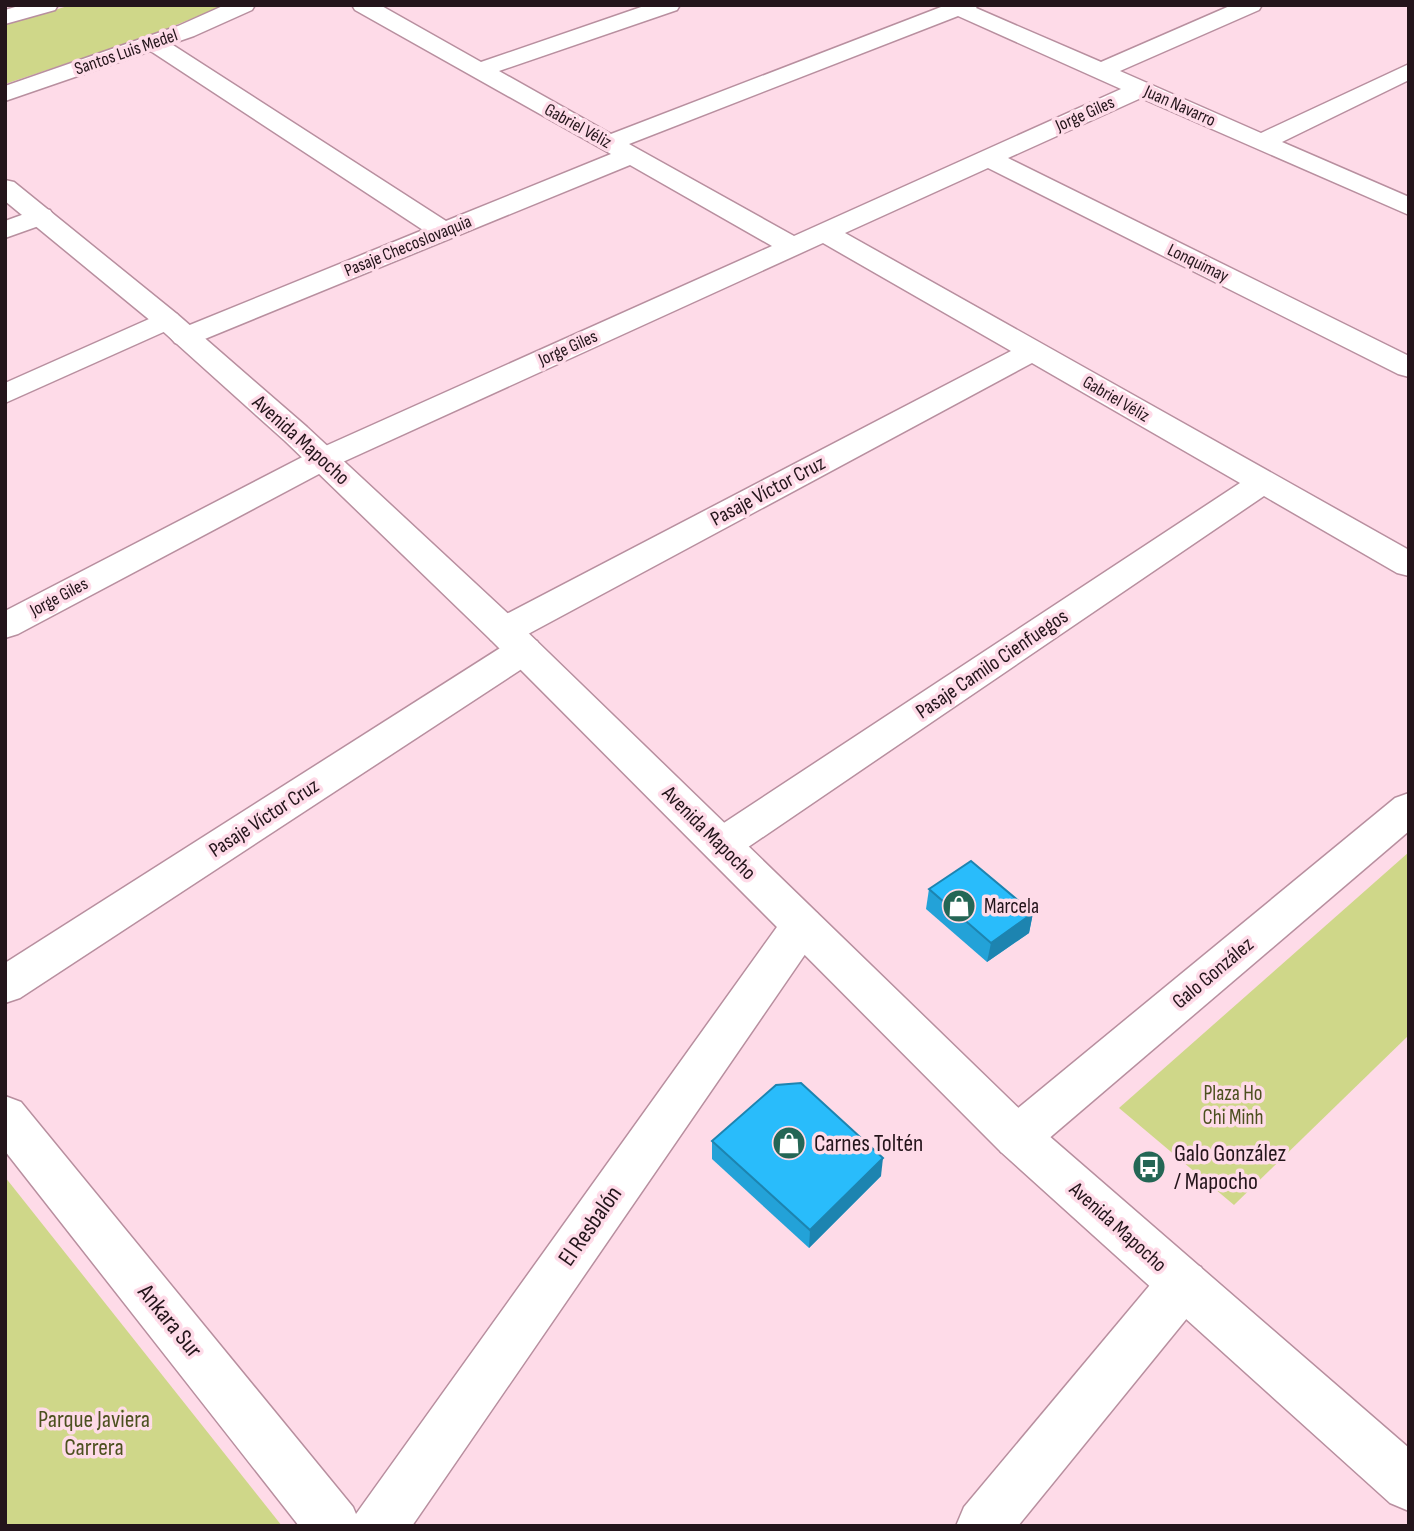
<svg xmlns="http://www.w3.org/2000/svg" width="1414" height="1531" font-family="'Sofia Sans Condensed',sans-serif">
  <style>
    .green { fill: #cfd789 }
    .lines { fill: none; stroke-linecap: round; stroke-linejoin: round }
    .minor-casing { stroke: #b88f9f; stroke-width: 3 }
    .tertiary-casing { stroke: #b88f9f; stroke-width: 3 }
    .secondary-casing { stroke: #b88f9f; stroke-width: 3 }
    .minor { fill: #fff; fill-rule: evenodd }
    .tertiary { fill: #fff; fill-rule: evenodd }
    .secondary { fill: #fff; fill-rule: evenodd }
    .wall { fill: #23a2d8 }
    .shaded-wall { fill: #1d84b0 }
    .building { fill: #29bcfb; stroke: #1d84b0; stroke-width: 2 }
    .labels { text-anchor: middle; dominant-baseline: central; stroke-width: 7; stroke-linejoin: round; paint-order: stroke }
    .far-street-label { font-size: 18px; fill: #24151b; stroke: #fedbe8 }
    .street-label { font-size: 21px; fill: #24151b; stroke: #fedbe8 }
    .poi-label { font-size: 21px; fill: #24151b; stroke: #fedbe8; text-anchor: start }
    .park-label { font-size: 21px; fill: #4c501f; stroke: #fedbe8 }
    .near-poi-label { font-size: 24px; fill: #24151b; stroke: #fedbe8; text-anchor: start }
    .near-street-label { font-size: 24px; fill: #24151b; stroke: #fedbe8 }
    .near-park-label { font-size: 24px; fill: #4c501f; stroke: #fedbe8 }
  </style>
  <rect width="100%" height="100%" fill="#fedbe8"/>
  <g class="green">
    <path d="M71 5H226L146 37 5 84V25Z"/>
    <path d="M1409 852V1035L1234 1205 1119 1108Z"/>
    <path d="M5 1177 282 1526H5Z"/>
  </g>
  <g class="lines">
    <defs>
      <g id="minor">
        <path d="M352 5H380L481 62 647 5H680L677 10 499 71 611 134 941 7 940 5H978L976 8 1101 62 1232 5H1262L1259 10 1120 71 1261 133 1409 64V80L1282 142 1409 197V215L1141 98 1008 158 1409 356V377L1398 374 988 168 845 233 1409 550V576L1397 573 1264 496 735 856 721 860 707 856 701 845 707 834 1240 483 1032 363 517 640 504 643 491 640 486 631 491 622 1011 351 823 243 334 466 18 634 5 638V611L312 452 772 246 630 165 195 343 185 346 175 343 170 337 175 331 423 230 146 48 143 43 146 38H162L446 221 611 154 355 10ZM958 16 1121 89 794 236 629 144Z"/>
        <path d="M41 208 50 210 54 216 50 222 5 238V221Z"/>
        <path d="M167 311 177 314 181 320 177 326 5 403V383Z"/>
        <path d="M524 638 537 641 542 650 537 659 20 998 5 1003V963L511 641Z"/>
        <path d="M1409 793V831L1033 1152 1017 1158 1001 1152 994 1137 1001 1122 1395 798Z"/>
        <path d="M802 908 817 913 823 925 817 937 412 1526H299L5 1151V1096L21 1102 353 1507 356 1514 787 913Z"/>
        <path d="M1183 1260 1201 1267 1208 1284 1201 1301 1018 1526H956L964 1507 1165 1267Z"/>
      </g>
      <g id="tertiary">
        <path d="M22 5H58L55 10 5 24V10Z"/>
        <path d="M225 5H255L252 10 194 36 5 101V86L178 26Z"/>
      </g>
      <path id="secondary" d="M5 180 14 182 177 314 307 427 517 622 1033 1122 1409 1448V1511L1390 1503 1001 1152 491 640 285 441 157 326 5 201Z"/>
    </defs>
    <use href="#minor" class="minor-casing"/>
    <use href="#tertiary" class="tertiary-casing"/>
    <use href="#secondary" class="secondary-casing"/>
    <use href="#minor" class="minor"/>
    <use href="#tertiary" class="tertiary"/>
    <use href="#secondary" class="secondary"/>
  </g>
  <g class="wall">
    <path d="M929 889 1033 913 1029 933 987 962 926 909Z"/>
    <path d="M712 1141 881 1176 809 1248 712 1159Z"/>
  </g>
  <g class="shaded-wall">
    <path d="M1033 913 1029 933 987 962 991 943Z"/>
    <path d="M883 1158 881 1176 809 1248 810 1230Z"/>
  </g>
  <g class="building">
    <path d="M971 861 1033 913 991 943 929 889Z"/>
    <path d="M801 1083 883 1158 810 1230 712 1141 776 1085Z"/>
  </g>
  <defs>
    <symbol id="shop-disc" viewBox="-11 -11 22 22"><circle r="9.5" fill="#246655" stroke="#fedbe8"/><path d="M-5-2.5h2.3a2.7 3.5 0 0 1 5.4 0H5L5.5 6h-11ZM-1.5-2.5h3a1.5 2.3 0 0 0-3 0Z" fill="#fff"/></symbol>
    <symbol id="bus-disc" viewBox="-11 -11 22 22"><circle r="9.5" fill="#246655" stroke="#fedbe8"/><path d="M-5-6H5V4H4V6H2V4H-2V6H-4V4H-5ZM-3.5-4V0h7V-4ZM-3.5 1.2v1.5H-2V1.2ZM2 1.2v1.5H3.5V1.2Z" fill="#fff"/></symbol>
  </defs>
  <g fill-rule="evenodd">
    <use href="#shop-disc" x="940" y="887" width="38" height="38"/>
    <use href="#shop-disc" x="770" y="1124" width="38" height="38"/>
    <use href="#bus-disc" x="1130" y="1148" width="38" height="38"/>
  </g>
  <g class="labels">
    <g class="far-street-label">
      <text transform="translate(126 52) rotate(-19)">Santos Luis Medel</text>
      <text transform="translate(1180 106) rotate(24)">Juan Navarro</text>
      <text transform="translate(1085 114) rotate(-24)">Jorge Giles</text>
      <text transform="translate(578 126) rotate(29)">Gabriel Véliz</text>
      <text transform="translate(408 246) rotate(-22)">Pasaje Checoslovaquia</text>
      <text transform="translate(1198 263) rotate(26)">Lonquimay</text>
      <text transform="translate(568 348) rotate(-24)">Jorge Giles</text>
      <text transform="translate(1116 399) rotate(30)">Gabriel Véliz</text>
      <text transform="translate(59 597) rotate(-28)">Jorge Giles</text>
    </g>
    <g class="street-label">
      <text transform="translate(301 440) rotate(42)">Avenida Mapocho</text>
      <text transform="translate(768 491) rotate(-28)">Pasaje Víctor Cruz</text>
      <text transform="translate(992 664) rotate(-34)">Pasaje Camilo Cienfuegos</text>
      <text transform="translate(264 818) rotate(-33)">Pasaje Víctor Cruz</text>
      <text transform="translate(709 833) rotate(45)">Avenida Mapocho</text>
      <text transform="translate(1213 973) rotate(-40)">Galo González</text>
      <text transform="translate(1118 1227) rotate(42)">Avenida Mapocho</text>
    </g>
    <g class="poi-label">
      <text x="984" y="906">Marcela</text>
    </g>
    <g class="park-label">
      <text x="1233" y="1093">Plaza Ho<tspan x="1233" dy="24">Chi Minh</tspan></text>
    </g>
    <g class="near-poi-label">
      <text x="814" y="1143">Carnes Toltén</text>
      <text x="1174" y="1153">Galo González<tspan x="1174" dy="28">/ Mapocho</tspan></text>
    </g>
    <g class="near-street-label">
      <text transform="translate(590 1226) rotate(-55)">El Resbalón</text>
      <text transform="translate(170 1321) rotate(51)">Ankara Sur</text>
    </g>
    <g class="near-park-label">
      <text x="94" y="1419">Parque Javiera<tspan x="94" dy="28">Carrera</tspan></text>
    </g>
  </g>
  <rect width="1414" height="1531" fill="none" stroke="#24151b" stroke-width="14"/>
</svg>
